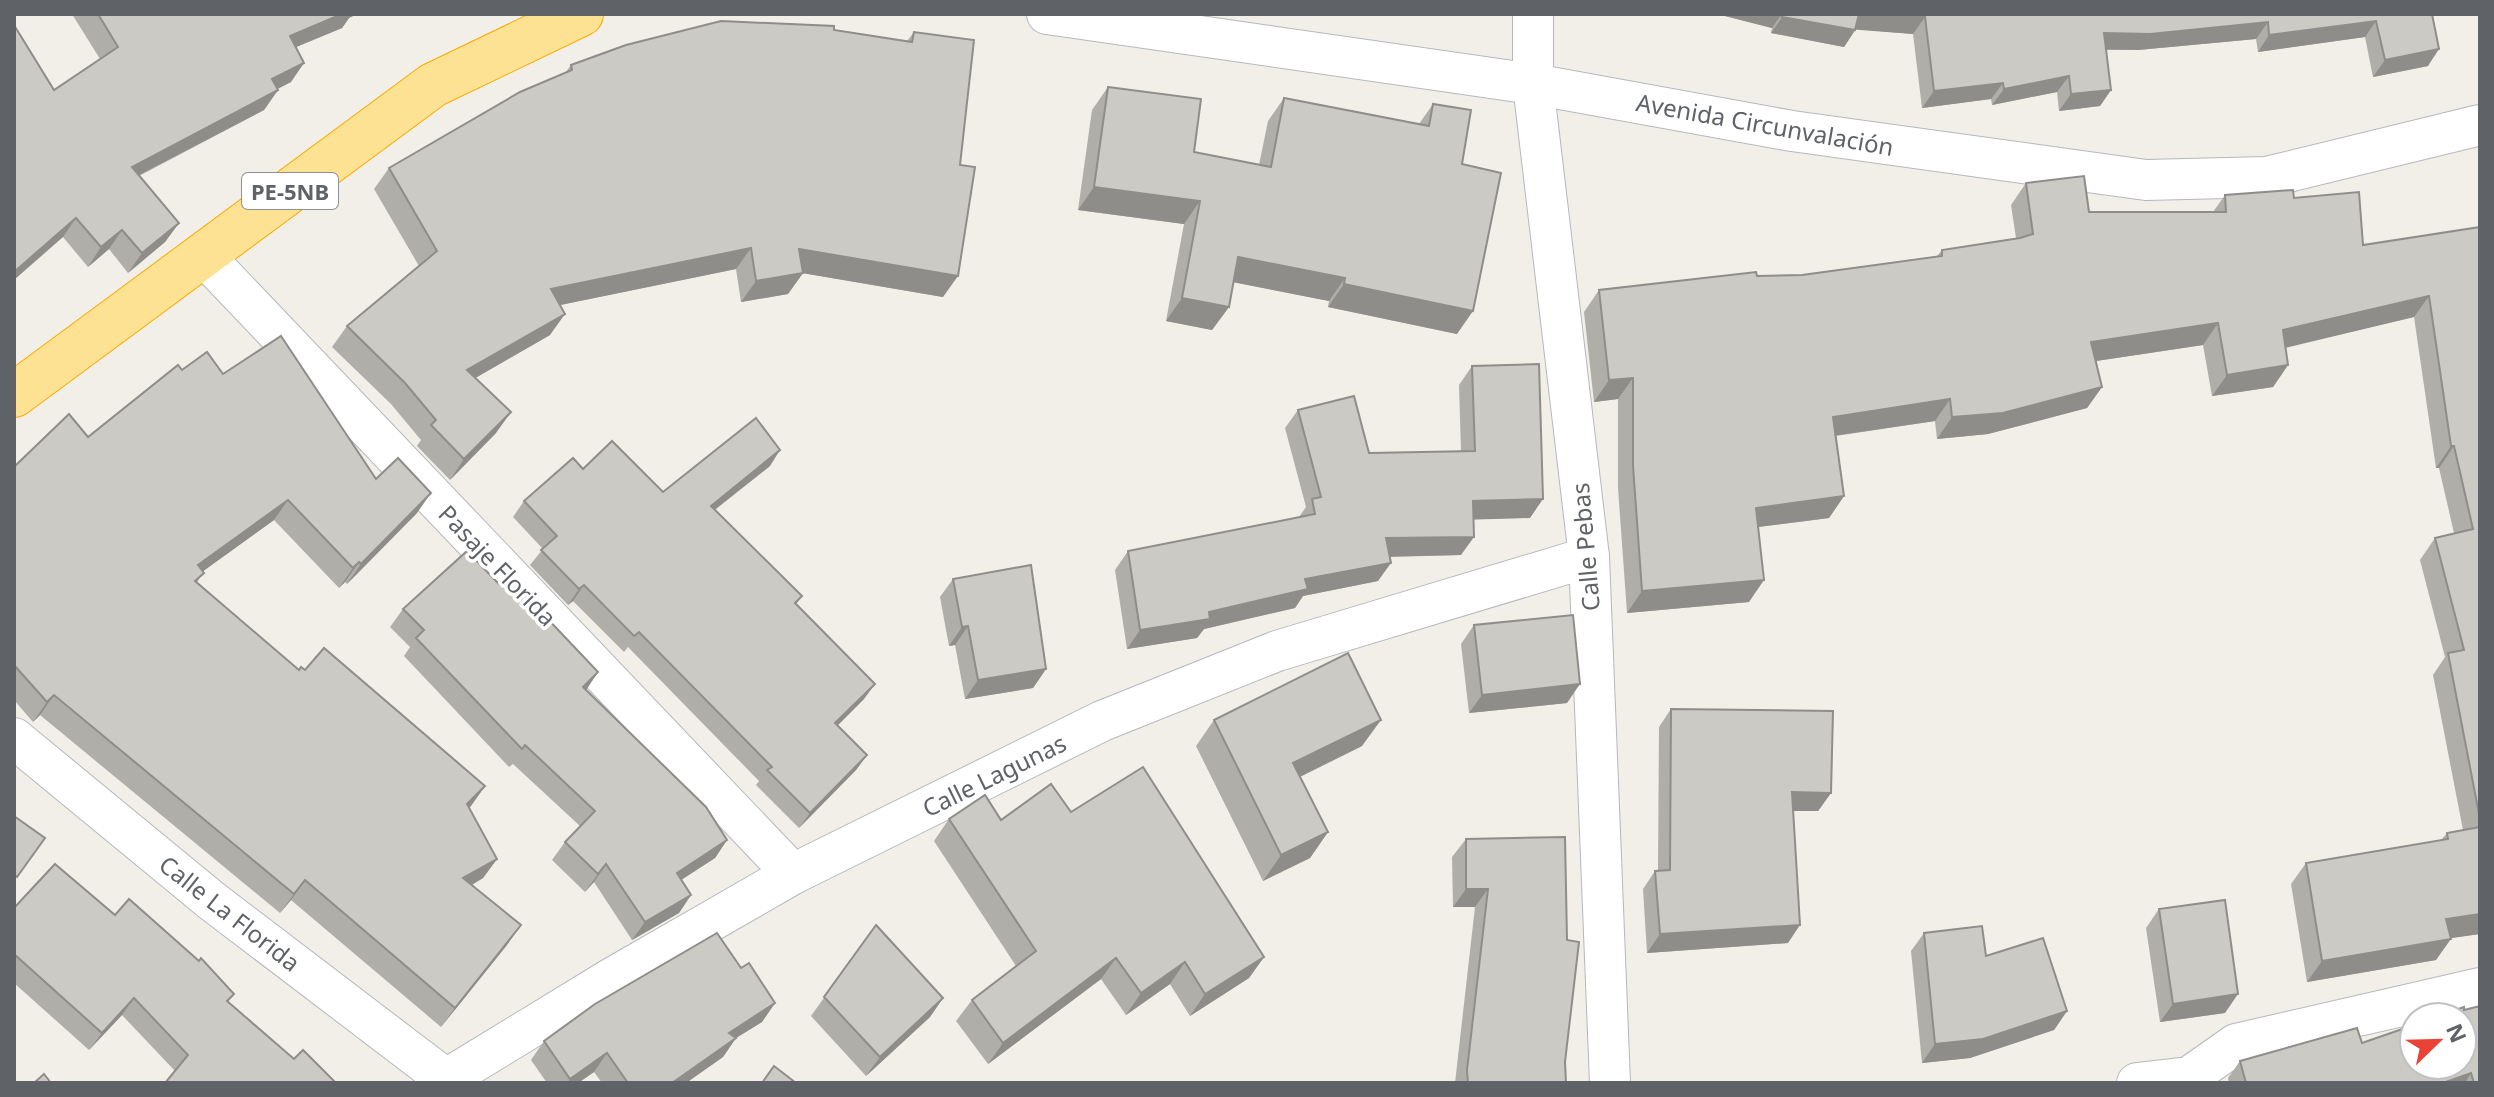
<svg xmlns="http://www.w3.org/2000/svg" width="2494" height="1097" font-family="'Noto Sans',sans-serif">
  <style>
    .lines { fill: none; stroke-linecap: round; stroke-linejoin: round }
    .street-casing { stroke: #b5b8bc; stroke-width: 42 }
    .highway-casing { stroke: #f9ab00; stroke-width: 46 }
    .street { stroke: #fff; stroke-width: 40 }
    .highway { stroke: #fde293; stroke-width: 44 }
    .wall { fill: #afaea9 }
    .shaded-wall { fill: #8f8d8a }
    .building { fill: #cccac5; stroke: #8f8d8a; stroke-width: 2 }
    .labels { text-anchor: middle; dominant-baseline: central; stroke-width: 7; stroke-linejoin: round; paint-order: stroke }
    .shield { fill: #fff; stroke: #8f9295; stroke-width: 2 }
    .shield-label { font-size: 22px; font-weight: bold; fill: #5f6368 }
    .street-label { font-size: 24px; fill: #5f6368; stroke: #fff }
  </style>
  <rect width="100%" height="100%" fill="#f1efe8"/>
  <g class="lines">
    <defs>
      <g id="street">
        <path d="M1047 14 1533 84 1792 131 2146 180 2267 177 2480 125"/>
        <path d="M1533 14V84L1589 557 1610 1083"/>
        <path d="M203 255 793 874"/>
        <path d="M14 738 212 901 451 1083"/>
        <path d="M440 1083 612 978 793 874 1102 721 1277 651 1589 557"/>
        <path d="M2137 1083 2189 1077 2236 1044 2480 988"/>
      </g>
      <path id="highway" d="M14 395 433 85 581 14"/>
    </defs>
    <use href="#street" class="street-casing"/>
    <use href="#highway" class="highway-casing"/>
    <use href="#street" class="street"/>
    <use href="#highway" class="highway"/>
  </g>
  <g class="wall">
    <path d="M72 14H357L349 18 342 28 296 47 291 82 277 89 278 90 264 110 139 176 179 223 165 242 128 273 109 249 88 267 63 237 100 59Z"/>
    <path d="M1717 14H2432L2428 66 2373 77 2365 37 2258 52 2256 39 2138 50H2106L2111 90 2100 106 2059 111 2057 92 1992 105 1991 99 1922 108 1913 34 1856 29 1844 47 1771 33 1772 28Z"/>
    <path d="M834 30 907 41 914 32 943 297 803 273 788 294 741 302 736 269 560 305 550 335 475 378 496 433 450 480 417 446 421 440 391 404 332 347 347 326 419 266 374 189 389 168 565 73 571 65Z"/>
    <path d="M1108 87 1194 152 1259 165 1268 121 1284 98 1419 124 1433 104 1462 164 1457 334 1328 307 1329 301 1233 282 1229 307 1212 330 1166 321 1184 224 1078 210 1092 110Z"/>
    <path d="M2026 183 2089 212H2213L2225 195 2294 198 2363 245 2480 227V934L2450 938 2436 960 2307 982 2291 884 2306 863 2441 840 2447 833 2463 830 2433 675 2445 657 2420 560 2435 538 2454 533 2439 468H2436L2414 317 2285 347 2288 365 2273 387 2212 396 2203 345 2096 361 2102 387 2087 408 1988 434 1937 439 1935 421 1836 436 1844 496 1829 518 1758 527 1749 602 1627 613 1618 488V399L1594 402 1584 312 1599 290 1757 276 1802 275 1937 256 1942 250 2016 238 2011 205Z"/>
    <path d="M1472 366 1530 518 1474 519 1461 555 1390 557 1378 581 1303 596 1295 608 1204 629 1197 638 1127 649 1115 570 1128 551 1299 517 1306 507 1285 428 1298 410 1369 453 1461 451 1459 385Z"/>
    <path d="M182 370 223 374 376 479 417 513 347 584 345 582 339 588 274 520 203 571 197 583 299 670 485 786 469 808 497 859 483 878 472 885 507 945 441 1027 291 900 280 913 40 715 33 722 14 700V467L88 437Z"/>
    <path d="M770 466 715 510 802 596 796 604 864 699 837 726 867 755 856 770 799 828 756 785 759 781 628 647 624 652 573 601 568 605 530 565 543 549 513 517 524 501 583 469 663 492Z"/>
    <path d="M953 579 1046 669 1033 688 965 699 955 645 949 646 940 597Z"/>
    <path d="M500 585 598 672 586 690 727 840 715 858 681 880 691 895 679 913 632 940 594 882 585 892 552 860 565 842 580 826 513 764 509 767 404 656 410 647 390 627 403 609Z"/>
    <path d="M1474 625 1567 703 1469 713 1461 644Z"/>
    <path d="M1671 709 1831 793 1818 811H1793L1788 943 1647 953 1643 889 1655 871 1658 870 1659 727Z"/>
    <path d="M1214 720 1362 746 1300 777 1328 832 1310 858 1263 881 1196 746Z"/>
    <path d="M1071 812 1264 957 1249 978 1190 1016 1170 984 1126 1015 1101 979 988 1064 956 1021 972 1000 1016 966 934 841 949 819 1001 820Z"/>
    <path d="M1466 839 1565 1062 1566 1083H1455L1475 907H1453L1452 857Z"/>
    <path d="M14 908 115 915 234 994 228 1002 294 1059 175 1071 122 1015 89 1050 14 983Z"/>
    <path d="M2159 909 2225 1013 2160 1022 2146 928Z"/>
    <path d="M876 925 943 998 930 1017 866 1076 811 1016Z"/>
    <path d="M1924 933 1986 956 2067 1011 2054 1030 1970 1058 1922 1063 1911 951Z"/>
    <path d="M741 968 775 1003 762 1022 736 1038 723 1057 686 1083H602L594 1072 578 1083H547L531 1060 544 1041Z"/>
    <path d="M2464 1010 2480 1083H2229L2228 1078 2240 1061 2362 1043Z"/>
  </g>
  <g class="shaded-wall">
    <path d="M342 14H357L349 18 342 28 277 55 290 36Z"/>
    <path d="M1717 14H1782L1772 28Z"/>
    <path d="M1858 14H1883L1925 17 1913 34 1847 29Z"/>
    <path d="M1782 17 1855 30 1844 47 1771 33Z"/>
    <path d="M2376 21 2365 37 2258 52 2269 35Z"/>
    <path d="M2268 22 2256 39 2138 50 2093 49 2104 33Z"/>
    <path d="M2439 49 2428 66 2373 77 2385 60Z"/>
    <path d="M304 63 291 82 258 99 272 79Z"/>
    <path d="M2069 76 2057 92 1992 105 2004 89Z"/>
    <path d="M2003 83 1991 99 1922 108 1934 91Z"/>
    <path d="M278 90 264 110 118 186 132 167Z"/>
    <path d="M2111 90 2100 106 2059 111 2071 94Z"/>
    <path d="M1094 187 1200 201 1184 224 1078 210Z"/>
    <path d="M76 218 63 237 14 280V272Z"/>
    <path d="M179 223 165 242 128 273 142 253Z"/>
    <path d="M122 230 109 249 88 267 101 247Z"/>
    <path d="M751 248 736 269 536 310 551 289Z"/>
    <path d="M799 249 958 276 943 297 784 270Z"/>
    <path d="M1238 257 1345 278 1329 301 1222 280Z"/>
    <path d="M803 273 788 294 741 302 756 281Z"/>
    <path d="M1344 284 1473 311 1457 334 1328 307Z"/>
    <path d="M2429 296 2414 317 2268 352 2283 330Z"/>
    <path d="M1182 298 1229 307 1212 330 1166 321Z"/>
    <path d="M565 314 550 335 453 391 467 370Z"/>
    <path d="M2218 323 2203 345 2076 364 2091 342Z"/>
    <path d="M2288 365 2273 387 2212 396 2227 375Z"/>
    <path d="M1633 378 1618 399 1594 402 1609 380Z"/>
    <path d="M2102 387 2087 408 1988 434 1937 439 1952 417Z"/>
    <path d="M1950 399 1935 421 1818 438 1833 417Z"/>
    <path d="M511 412 496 433 450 480 464 459Z"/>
    <path d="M2451 446H2454L2439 468H2436Z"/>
    <path d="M780 450 770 466 700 521 711 506Z"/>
    <path d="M431 493 417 513 347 584 361 564Z"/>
    <path d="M1844 496 1829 518 1741 529 1756 508Z"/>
    <path d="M1543 499 1530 518 1460 520 1473 501Z"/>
    <path d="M288 500 274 520 184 585 198 565Z"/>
    <path d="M1474 537 1461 555 1373 557 1386 538Z"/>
    <path d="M359 562 345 582 339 588 353 568Z"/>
    <path d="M1391 563 1378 581 1303 596 1295 608 1204 629 1197 638 1127 649 1140 630 1209 612 1305 579Z"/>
    <path d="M1764 580 1749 602 1627 613 1642 591Z"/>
    <path d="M584 585 573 601 568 605 579 589Z"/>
    <path d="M968 626 955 645 949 646 962 627Z"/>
    <path d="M1046 669 1033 688 965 699 978 680Z"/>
    <path d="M598 672 586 690 583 687Z"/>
    <path d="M875 684 864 699 824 739 835 723Z"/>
    <path d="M1580 684 1567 703 1469 713 1482 695Z"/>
    <path d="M54 695 40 715 33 722 47 702Z"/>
    <path d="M1381 720 1362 746 1275 789 1293 763Z"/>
    <path d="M867 755 856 770 799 828 810 813Z"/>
    <path d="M485 786 471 806 453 824 467 804Z"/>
    <path d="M1792 792 1831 793 1818 811H1779Z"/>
    <path d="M1328 832 1310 858 1263 881 1281 855Z"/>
    <path d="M727 840 715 858 664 891 677 873Z"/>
    <path d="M497 859 483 878 449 898 463 878Z"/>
    <path d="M606 864 594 882 585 892 598 874Z"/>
    <path d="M305 880 291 900 280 913 294 894Z"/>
    <path d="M1466 889H1488L1475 907H1453Z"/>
    <path d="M691 895 679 913 632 940 645 922Z"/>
    <path d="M2480 914V934L2431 941 2446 919Z"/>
    <path d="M521 925 507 945 441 1027 455 1008Z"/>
    <path d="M1800 925 1788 943 1647 953 1660 934Z"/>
    <path d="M2451 939 2436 960 2307 982 2322 961Z"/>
    <path d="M1264 957 1249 978 1190 1016 1205 994Z"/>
    <path d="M1116 958 1101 979 988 1064 1003 1043Z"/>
    <path d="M1185 962 1170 984 1126 1015 1141 993Z"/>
    <path d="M2238 994 2225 1013 2160 1022 2173 1004Z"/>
    <path d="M134 998 122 1015 89 1050 102 1033Z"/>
    <path d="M943 998 930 1017 866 1076 880 1057Z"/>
    <path d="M775 1003 762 1022 736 1038 723 1057 686 1083H672L729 1033Z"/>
    <path d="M2067 1011 2054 1030 1970 1058 1922 1063 1935 1044Z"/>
    <path d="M607 1053 594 1072 578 1083H567L570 1079Z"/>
    <path d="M2471 1073 2465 1083H2443Z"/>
  </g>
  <g class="building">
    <path d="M98 14H342L290 36 304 63 272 79 278 90 132 167 179 223 142 253 122 230 101 247 76 218 14 272V25L54 90 118 47Z"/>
    <path d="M1783 14H1859L1855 30 1782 17Z"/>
    <path d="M1883 14H2432L2439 49 2385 60 2376 21 2269 35 2268 22 2150 34 2104 33 2111 90 2071 94 2069 76 2004 89 2003 83 1934 91 1925 17Z"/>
    <path d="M721 21 834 26V30L912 42 914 32 974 40 960 165 975 167 958 276 799 249 803 273 756 281 751 248 551 289 565 314 467 370 511 412 464 459 431 425 436 420 405 383 347 326 437 251 389 168 520 92 572 70 571 65 626 45Z"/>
    <path d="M1108 87 1201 99 1194 152 1271 167 1284 98 1429 126 1433 104 1471 110 1462 164 1501 173 1473 311 1344 284 1345 278 1238 257 1229 307 1182 298 1200 201 1094 187Z"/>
    <path d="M2084 176 2089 212H2226L2225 195 2293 190 2294 198 2359 192 2363 245 2480 227V819L2448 653 2464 650 2435 538 2473 529 2454 446H2451L2429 296 2283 330 2288 365 2227 375 2218 323 2091 342 2102 387 2003 413 1952 417 1950 399 1833 417 1844 496 1756 508 1764 580 1642 591 1633 466V378L1609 380 1599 290 1756 272 1757 276 1802 275 1942 256V250L2020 238 2033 234 2026 183Z"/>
    <path d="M281 336 376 479 398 458 431 493 361 564 359 562 353 568 288 500 198 565 204 573 195 581 299 670 301 667 305 670 324 648 485 786 467 804 497 859 463 878 521 925 455 1008 305 880 294 894 54 695 47 702 14 665V467L69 414 88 437 178 365 182 370 207 352 223 374Z"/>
    <path d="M1539 364 1543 499 1473 501 1474 537 1386 538 1391 563 1305 579 1308 589 1209 612 1210 619 1140 630 1128 551 1315 514 1312 499 1321 497 1298 410 1354 396 1369 453 1475 451 1472 366Z"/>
    <path d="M756 418 780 450 711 506 802 596 795 603 875 684 835 723 867 755 810 813 767 770 772 767 639 632 634 636 584 585 579 589 541 550 557 536 524 501 573 458 583 469 612 441 663 492Z"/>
    <path d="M467 551 500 585 508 577 598 672 583 687 706 807 727 840 677 873 691 895 645 922 606 864 598 874 565 842 595 811 525 745 522 749 416 638 424 630 403 609Z"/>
    <path d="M1031 565 1046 669 978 680 968 626 962 627 953 579Z"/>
    <path d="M1573 615 1580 684 1482 695 1474 625Z"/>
    <path d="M1348 653 1381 720 1293 763 1328 832 1281 855 1214 720Z"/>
    <path d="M1671 709 1833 711 1831 793 1792 792 1800 925 1660 934 1655 871 1670 870Z"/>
    <path d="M1143 767 1264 957 1205 994 1185 962 1141 993 1116 958 1003 1043 972 1000 1036 951 949 819 985 795 1001 820 1051 784 1071 812Z"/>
    <path d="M14 816 45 838 17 877 14 874Z"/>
    <path d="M2480 827V914L2446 919 2451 939 2322 961 2306 863 2448 839 2447 833Z"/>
    <path d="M1565 837 1567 940 1579 942 1565 1062 1566 1083H1468L1467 1070 1488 889H1466V839Z"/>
    <path d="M55 864 115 915 129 899 199 961 201 958 234 994 227 1001 294 1059 303 1050 336 1083H165L188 1055 134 998 102 1033 14 954V908Z"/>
    <path d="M2225 900 2238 994 2173 1004 2159 909Z"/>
    <path d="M876 925 943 998 880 1057 824 997Z"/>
    <path d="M1982 926 1986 956 2043 938 2067 1011 1983 1039 1935 1044 1924 933Z"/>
    <path d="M717 933 741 968 749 963 775 1003 729 1033 736 1038 672 1083H628L607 1053 570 1079 544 1041 595 1004Z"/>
    <path d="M2480 1006V1083H2474L2471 1073 2443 1083H2246L2240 1061 2357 1028 2362 1043 2414 1025V1065H2462V1017H2436L2464 1007V1010Z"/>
    <path d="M774 1066 796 1083H762Z"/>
    <path d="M44 1074 51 1083H34Z"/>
  </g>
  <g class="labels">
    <rect class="shield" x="242" y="173" width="96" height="36" rx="6"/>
    <g class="shield-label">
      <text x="290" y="191">PE-5NB</text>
    </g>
    <g class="street-label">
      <text transform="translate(1765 124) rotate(10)">Avenida Circunvalación</text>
      <text transform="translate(1585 547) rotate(-95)">Calle Pebas</text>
      <text transform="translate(498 565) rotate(46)">Pasaje Florida</text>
      <text transform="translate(994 775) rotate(-26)">Calle Lagunas</text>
      <text transform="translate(230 913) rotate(38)">Calle La Florida</text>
    </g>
  </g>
  <rect width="2494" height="1097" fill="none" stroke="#5f6368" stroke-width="32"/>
  <g transform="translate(2438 1041) rotate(67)"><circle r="38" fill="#ffffff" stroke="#bfc1c3" stroke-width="2"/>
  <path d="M0-6L14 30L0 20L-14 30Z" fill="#ea4335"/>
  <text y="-12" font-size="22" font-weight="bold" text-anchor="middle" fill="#5f6368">N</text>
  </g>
</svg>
